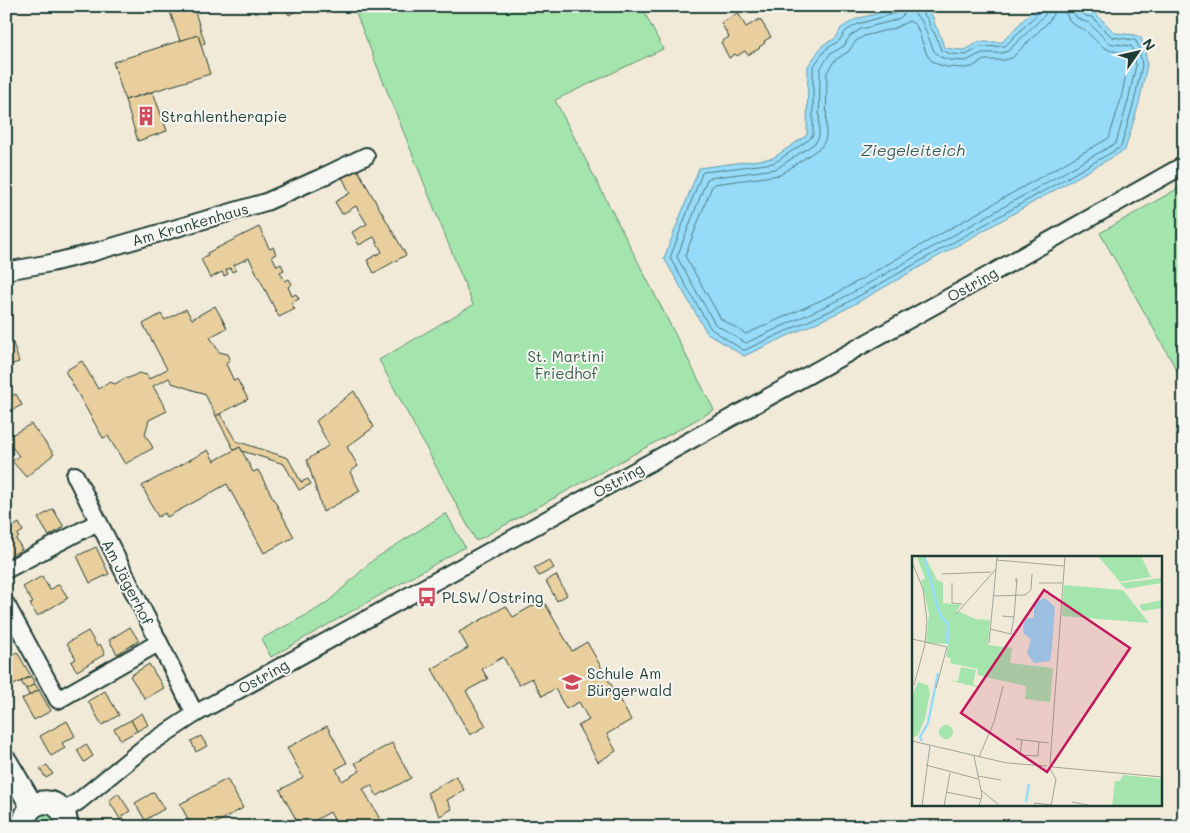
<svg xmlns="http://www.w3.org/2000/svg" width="1190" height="833" font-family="Mali,sans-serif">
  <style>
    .green { fill: #a4e5ae; stroke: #629171 }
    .water { fill: #96dbf8; stroke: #669caa }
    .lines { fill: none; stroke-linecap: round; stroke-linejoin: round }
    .shore { stroke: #4f7c82; stroke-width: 1 }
    .building { fill: #e9cf9e; stroke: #1f3d34 }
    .street-casing { stroke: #1f3d34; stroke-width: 20 }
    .secondary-casing { stroke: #1f3d34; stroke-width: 26 }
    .street { stroke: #f6f6f2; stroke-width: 16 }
    .secondary { stroke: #f6f6f2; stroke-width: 22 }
    .labels { text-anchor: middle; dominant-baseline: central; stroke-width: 4; stroke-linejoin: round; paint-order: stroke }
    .poi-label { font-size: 15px; fill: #1f3d34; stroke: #f6f6f2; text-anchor: start }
    .street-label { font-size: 15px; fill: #1f3d34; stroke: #f6f6f2 }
    .park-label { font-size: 15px; fill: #3a5f4c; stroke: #f6f6f2 }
    .water-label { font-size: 16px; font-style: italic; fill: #375d5b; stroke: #f6f6f2 }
    .inset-river { fill: none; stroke: #96dbf8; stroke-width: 2.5 }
    .inset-road { fill: none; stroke: #9ea597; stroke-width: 1 }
    .view { fill: #c2185b; fill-opacity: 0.15; stroke: #c2185b; stroke-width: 2.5 }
    .inset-edge { fill: none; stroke: #1f3d34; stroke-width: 2.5 }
  </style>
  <rect width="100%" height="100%" fill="#f2ead9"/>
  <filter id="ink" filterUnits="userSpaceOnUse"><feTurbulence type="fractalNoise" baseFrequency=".02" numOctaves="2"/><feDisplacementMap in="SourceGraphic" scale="10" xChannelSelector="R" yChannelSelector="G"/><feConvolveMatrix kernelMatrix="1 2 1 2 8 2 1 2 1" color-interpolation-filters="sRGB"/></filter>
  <g filter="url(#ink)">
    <g class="green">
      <path d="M353 6H641L663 49 555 100 714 410 476 541 379 360 473 305Z"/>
      <path d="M1184 185V383L1100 233Z"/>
      <path d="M446 513 465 547 271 657 261 639 314 611 329 601 373 560Z"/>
      <path d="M45 813 53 815 56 827H35V822L38 815Z"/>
    </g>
    <path class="water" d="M900 6H921L929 11 933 17 935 25 939 32 944 47 951 49 965 50 979 42H1002L1037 6H1081L1088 11H1093L1115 33 1135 35 1140 37 1144 45 1147 65 1139 103 1125 150 846 309 744 356 707 333 664 258 699 168 773 158 807 135 808 66 823 45 836 38 841 28 856 19 889 10Z"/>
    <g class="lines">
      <g class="shore">
        <path d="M899 6V10L896 13 858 24 846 31 839 41 826 49 813 67V134L810 139 774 163 704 172 702 173 670 258 711 329 743 350H745L843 305 1121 147 1134 102 1142 65 1139 47 1136 41 1134 40 1112 37 1092 17 1086 16 1080 12 1079 6"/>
        <path d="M906 6 905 13 900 18 892 21 861 29 850 36 844 46 830 54 820 69 819 135 818 139 815 143 776 169 709 178 707 179 677 257 715 324 744 342 746 343 841 299 1116 143 1128 101 1136 65 1133 49 1131 46 1113 44 1108 42 1089 23 1083 21 1076 17 1073 12 1072 6"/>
        <path d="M913 6 915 14 922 22 934 51 940 57 950 60 966 61 982 53H1002L1008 51 1044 16 1046 12 1047 6"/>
        <path d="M920 6V11L928 19 930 27 935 34 941 50 951 54 966 55 980 47 1005 46 1039 12 1041 6"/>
        <path d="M1054 6 1053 14 1049 21 1012 58 1005 60H984L972 67 965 68 947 67 937 64 932 61 927 55 916 25 909 21 895 28 864 36 856 41 848 52 835 60 827 72 826 135 825 141 821 147 780 175 714 184 712 186 685 256 721 319 746 334 837 293 1109 138 1121 99 1128 64 1126 54 1125 53C1102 50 1103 47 1087 32 1083 28 1085 30 1080 28 1071 24 1065 17 1065 6"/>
      </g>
    </g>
    <g class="building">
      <path d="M168 6H193L205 43 201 45 198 35 180 41Z"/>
      <path d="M284 6H304L289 15Z"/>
      <path d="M738 13 746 27 760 19 771 37 764 41 765 43 759 47 760 48 748 55 745 51 737 56 735 54 729 58 721 42 729 37 721 23Z"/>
      <path d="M198 35 210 74 125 100 113 62Z"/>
      <path d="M153 92 167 131 138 141 125 100Z"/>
      <path d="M356 167 406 255 374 273 367 260 382 252 374 237 359 245 352 232 367 224 356 206 342 214 335 202 350 193 341 175Z"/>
      <path d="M259 227 269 248 270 249 273 247 276 254 272 256 277 266 281 264 284 270 280 272 285 281 289 279 292 284 288 287 292 296 296 294 299 299 291 303 295 309 279 317 249 258 234 265 236 270 232 272 230 268 226 270 228 274 224 276 222 272 210 278 201 259 208 255 207 253Z"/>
      <path d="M215 306 227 328 210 337 219 352 228 354 230 359 226 364 234 381 237 379 248 399 216 416 205 394 172 383 169 378 153 386 167 411 149 420 145 434 153 448 125 464 108 436 103 438 65 371 82 361 98 389 110 382 115 384 125 378H129L139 373 147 375 149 379 167 369 143 324 161 314 165 320 186 309 192 319Z"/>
      <path d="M6 339 9 345 13 343 19 362 6 366Z"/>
      <path d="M354 391 374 427 347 447 358 466 350 472 360 491 323 512 307 460 329 445 316 421Z"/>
      <path d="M16 394 22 405 6 413V399Z"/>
      <path d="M220 414 236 441 288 458 301 482 308 479 311 484 299 490 284 464 242 451 240 447 234 450 216 416Z"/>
      <path d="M31 424 54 454 26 477 12 461 19 456 11 446 6 448V438Z"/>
      <path d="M240 447 253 472 258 470 294 537 264 553 227 484 167 517 165 513 158 517 142 486 208 450 214 461Z"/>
      <path d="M53 509 64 527 49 536 38 518Z"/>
      <path d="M19 523 23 531 17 535 19 537 16 539 22 549 6 559V531Z"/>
      <path d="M96 547 109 574 90 583 77 556Z"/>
      <path d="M549 560 554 568 539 576 534 568Z"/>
      <path d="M556 575 567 595 557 601 546 581Z"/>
      <path d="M42 576 50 590 59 584 68 598 37 616 30 604 33 603 23 587Z"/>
      <path d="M543 600 572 651 587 642 631 720 607 734 616 751 598 762 578 726 589 720 579 702 566 709 555 689 542 696 532 678 519 685 503 657 482 669 488 679 466 691 486 726 470 735 432 669 468 648 459 632 506 606 513 617Z"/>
      <path d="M130 627 139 641 117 654 109 640Z"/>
      <path d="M88 631 97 646 100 644 105 654 77 671 71 662 76 659 67 643Z"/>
      <path d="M17 652 31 676 6 689V673L8 672 6 670V658Z"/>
      <path d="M149 664 164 688 145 699 130 676Z"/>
      <path d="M31 676 35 684 26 689 21 682Z"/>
      <path d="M35 684 39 690 29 695 26 689Z"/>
      <path d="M39 690 51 711 34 720 22 699Z"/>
      <path d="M105 691 119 715 102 725 88 701Z"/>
      <path d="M142 713 148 725 137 731 131 720Z"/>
      <path d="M131 720 137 731 121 740 114 729Z"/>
      <path d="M67 721 75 736 62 743 65 748 51 756 40 736Z"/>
      <path d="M327 726 347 763 336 769 342 781 360 771 355 763 392 743 411 778 377 796 371 785 363 789 381 821 372 827H338L330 812 303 827H300L280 790 303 777 287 748Z"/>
      <path d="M201 736 207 746 196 752 191 741Z"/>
      <path d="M86 744 93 756 84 762 77 750Z"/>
      <path d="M47 765 53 774 46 778 40 769Z"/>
      <path d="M456 776 464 790 447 800 452 809 440 816 427 793Z"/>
      <path d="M227 779 243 808 209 827H192L180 804Z"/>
      <path d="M154 792 164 809 145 820 135 803Z"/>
      <path d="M118 793 130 811 122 816 128 825 125 827 109 801Z"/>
      <path d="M169 820 173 827H157Z"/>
    </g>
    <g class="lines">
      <defs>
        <g id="street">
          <path d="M6 271 51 263 91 253 266 202 320 178 366 156"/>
          <path d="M75 475 195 714"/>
          <path d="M6 570 98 522"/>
          <path d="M6 604 58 700 158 643"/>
          <path d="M63 812 79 801 145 747 195 714 964 289 1184 165"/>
        </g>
        <g id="secondary">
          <path d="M6 762 32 806"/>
          <path d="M24 827C24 793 68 795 66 827"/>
        </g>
      </defs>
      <use href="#street" class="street-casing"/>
      <use href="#secondary" class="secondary-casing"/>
      <use href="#street" class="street"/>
      <use href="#secondary" class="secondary"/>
    </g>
  </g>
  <defs>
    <symbol id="building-bare" viewBox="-9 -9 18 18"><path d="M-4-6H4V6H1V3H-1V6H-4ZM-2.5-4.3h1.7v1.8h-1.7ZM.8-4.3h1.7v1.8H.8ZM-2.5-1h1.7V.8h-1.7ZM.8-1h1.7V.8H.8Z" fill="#d1495b" stroke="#f6f6f2" stroke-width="2.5" paint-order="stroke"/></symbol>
    <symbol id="bus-bare" viewBox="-9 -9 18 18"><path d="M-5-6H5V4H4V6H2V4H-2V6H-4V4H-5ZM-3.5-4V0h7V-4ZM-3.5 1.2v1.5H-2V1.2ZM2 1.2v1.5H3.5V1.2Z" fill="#d1495b" stroke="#f6f6f2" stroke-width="2.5" paint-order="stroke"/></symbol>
    <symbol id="school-bare" viewBox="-9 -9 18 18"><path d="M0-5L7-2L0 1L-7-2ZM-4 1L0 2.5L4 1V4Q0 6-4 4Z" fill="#d1495b" stroke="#f6f6f2" stroke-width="2.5" paint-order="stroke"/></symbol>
  </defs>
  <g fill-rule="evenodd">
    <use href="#building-bare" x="132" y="102" width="28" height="28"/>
    <use href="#bus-bare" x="413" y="583" width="28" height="28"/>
    <use href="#school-bare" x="558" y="668" width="28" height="28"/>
  </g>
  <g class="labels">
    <g class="poi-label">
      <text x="161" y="116">Strahlentherapie</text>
      <text x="442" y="597">PLSW/Ostring</text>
      <text x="587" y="673">Schule Am<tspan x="587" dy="17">Bürgerwald</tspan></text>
    </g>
    <g class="street-label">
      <text transform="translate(190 224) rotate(-16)">Am Krankenhaus</text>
      <text transform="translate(972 284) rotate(-29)">Ostring</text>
      <text transform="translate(618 480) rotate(-29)">Ostring</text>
      <text transform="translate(128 582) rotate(63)">Am Jägerhof</text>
      <text transform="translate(263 676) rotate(-29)">Ostring</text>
    </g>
    <g class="park-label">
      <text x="566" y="356">St. Martini<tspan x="566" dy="17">Friedhof</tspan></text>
    </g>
    <g class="water-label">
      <text x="913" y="149">Ziegeleiteich</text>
    </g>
  </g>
  <g transform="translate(912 556)">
    <rect width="250" height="250" fill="#f2ead9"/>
    <path d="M13 0 25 24 31 26V47L49 49 43 57 46 55 63 63 78 64 76 89 100 92 98 107 141 112 138 146 113 143 114 130 65 119 66 113 38 107 39 102 34 101 36 88 14 87 17 58 9 24 13 23 5 1ZM186 0H229L239 21 208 26ZM250 22V27L214 33 208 27ZM152 29 211 34 237 67 150 60ZM250 44V52L231 55 227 49ZM49 111 64 114 61 128 68 132 37 124 46 125ZM6 126 16 129 18 137 13 163 6 179 0 182V140ZM27 176a7 7 0 1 1 14 0a7 7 0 1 1-14 0ZM211 219 250 223V250H200L203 225H208Z" fill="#a4e5ae"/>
    <path d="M133 42 143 51 140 92 138 105 122 107 115 97 119 83 112 78 111 70 114 63 122 61V46Z" fill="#96dbf8"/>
    <path class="inset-river" d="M12 0 28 59 36 68 35 88M10 185 8 181 16 167 26 117M114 246 117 228"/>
    <path class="inset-road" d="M85 4 152 10M0 6 11 33 15 65 13 88 2 129M30 18 79 16M40 27V47L50 48M127 27H150M81 40 113 39 119 34 120 18M44 58 84 13 85 0M90 60 102 61 105 23 104 22V26M78 73 99 78 102 61M0 83 35 91 24 132M77 87 84 13M104 183 137 187M110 184 108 199 126 200 127 186M0 185 95 207 135 210M62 200 70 239 67 250M67 201 82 166 91 130M138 208 153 0M14 209 66 223M140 211 250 221M138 213 144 223 139 250M66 220 89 224M69 234 88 250M34 236 69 243M160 246 181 250M10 250 18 189M32 250 38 217M123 250V247L139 249"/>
    <path class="view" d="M132 34 218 92 135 216 49 157Z"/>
    <rect width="250" height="250" class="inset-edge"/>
  </g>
  <rect width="1190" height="833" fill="none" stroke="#f6f6f2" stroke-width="25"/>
  <rect x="12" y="12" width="1165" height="808" fill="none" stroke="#1f3d34" stroke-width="2" filter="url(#ink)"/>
  <g transform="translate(1138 52) rotate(56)" stroke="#f6f6f2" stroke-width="4" paint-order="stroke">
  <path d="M0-4L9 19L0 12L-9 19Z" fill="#1f3d34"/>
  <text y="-8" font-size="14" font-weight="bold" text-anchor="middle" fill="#1f3d34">N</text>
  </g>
</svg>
